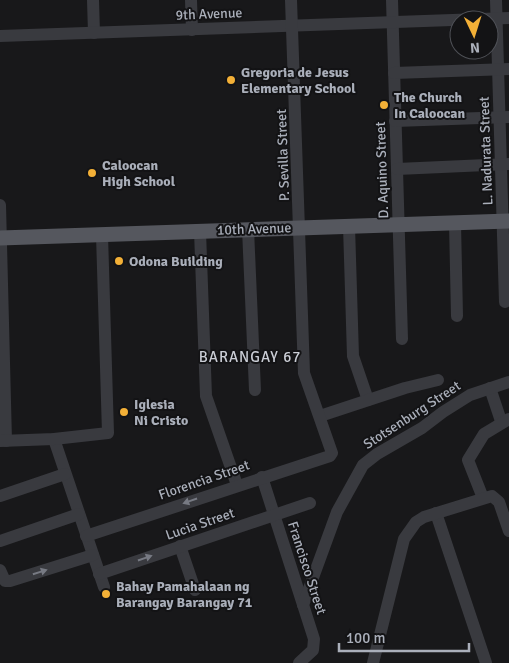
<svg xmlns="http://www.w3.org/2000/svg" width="509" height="663" font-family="Signika,sans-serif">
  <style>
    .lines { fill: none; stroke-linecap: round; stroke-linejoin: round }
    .minor { stroke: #393a3f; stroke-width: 12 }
    .major { stroke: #55575e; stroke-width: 15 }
    .oneway { fill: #777a83 }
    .poi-dot { fill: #f3b037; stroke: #131315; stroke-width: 2 }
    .labels { text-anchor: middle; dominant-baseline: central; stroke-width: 4; stroke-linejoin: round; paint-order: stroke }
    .street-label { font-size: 14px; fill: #aaafba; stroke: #131315 }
    .poi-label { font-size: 14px; font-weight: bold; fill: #aaafba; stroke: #131315; text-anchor: start }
    .neighbourhood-label { font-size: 15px; letter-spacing: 1px; fill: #cbced6; stroke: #131315 }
  </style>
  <rect width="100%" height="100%" fill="#18181a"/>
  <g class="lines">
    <g class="minor">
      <path d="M93 0 94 33"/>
      <path d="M191 0 192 30"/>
      <path d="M392 0 402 339"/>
      <path d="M496 0 505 302"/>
      <path d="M0 36 509 18"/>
      <path d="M394 73 509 69"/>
      <path d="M395 121 509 117"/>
      <path d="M397 169 509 164"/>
      <path d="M0 205 6 441"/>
      <path d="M455 223 457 316"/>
      <path d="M349 226 353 356 368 400"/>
      <path d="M248 229 255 390"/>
      <path d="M200 231 206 396 237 485"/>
      <path d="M490 388 501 421"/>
      <path d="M320 416 405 388 438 380"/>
      <path d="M54 439 104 587"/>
      <path d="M0 441 54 439 108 433 102 235"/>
      <path d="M262 477 314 639 313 650 299 663"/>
      <path d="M0 496 65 474"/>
      <path d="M483 498 468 460 484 434 509 419"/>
      <path d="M436 513 486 663"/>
      <path d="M86 536 330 456 332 453 304 373 291 0"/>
      <path d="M0 541 79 514"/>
      <path d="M180 546 195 590"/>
      <path d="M0 570 5 581H10L93 555"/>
      <path d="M99 574 310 503"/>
      <path d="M303 605 337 512 363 465 377 454 422 428 443 412 470 395 509 382"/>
      <path d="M373 663 404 539 416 522 424 517 492 496 499 502 509 531"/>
    </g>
    <path class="major" d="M0 238 509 221"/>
  </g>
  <defs><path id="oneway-solid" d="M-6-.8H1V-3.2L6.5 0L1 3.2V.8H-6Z" transform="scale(1.25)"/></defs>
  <g class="oneway">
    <use href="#oneway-solid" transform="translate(190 501) rotate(161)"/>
    <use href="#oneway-solid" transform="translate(145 558) rotate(-19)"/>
    <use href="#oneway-solid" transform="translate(40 572) rotate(-18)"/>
  </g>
  <g class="poi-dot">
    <circle cx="231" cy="80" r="5"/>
    <circle cx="384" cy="105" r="5"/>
    <circle cx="92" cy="173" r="5"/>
    <circle cx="119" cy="261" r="5"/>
    <circle cx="124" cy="412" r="5"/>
    <circle cx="106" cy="594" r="5"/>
  </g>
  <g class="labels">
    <g class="street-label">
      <text transform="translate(209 14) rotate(-2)">9th Avenue</text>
      <text transform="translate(486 151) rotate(-92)">L. Nadurata Street</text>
      <text transform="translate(283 155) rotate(-92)">P. Sevilla Street</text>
      <text transform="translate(382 170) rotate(-92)">D. Aquino Street</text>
      <text transform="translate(254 229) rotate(-2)">10th Avenue</text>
      <text transform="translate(412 415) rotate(-33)">Stotsenburg Street</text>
      <text transform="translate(204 480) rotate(-19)">Florencia Street</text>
      <text transform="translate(200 524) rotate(-19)">Lucia Street</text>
      <text transform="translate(307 568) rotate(72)">Francisco Street</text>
    </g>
    <g class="poi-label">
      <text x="241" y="72">Gregoria de Jesus<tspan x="241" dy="16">Elementary School</tspan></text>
      <text x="394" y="97">The Church<tspan x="394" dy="16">In Caloocan</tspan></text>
      <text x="102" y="165">Caloocan<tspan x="102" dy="16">High School</tspan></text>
      <text x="129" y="261">Odona Building</text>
      <text x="134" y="404">Iglesia<tspan x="134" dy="16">Ni Cristo</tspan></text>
      <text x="116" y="586">Bahay Pamahalaan ng<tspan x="116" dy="16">Barangay Barangay 71</tspan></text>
    </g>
    <g class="neighbourhood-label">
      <text x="250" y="357">BARANGAY 67</text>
    </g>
  </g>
  <g transform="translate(474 35) rotate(176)"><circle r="24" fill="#131315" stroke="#4f5157"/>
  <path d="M0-4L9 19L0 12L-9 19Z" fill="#f3b037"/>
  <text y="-8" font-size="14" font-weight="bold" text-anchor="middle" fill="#aaafba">N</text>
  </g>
  <path d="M339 643v8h130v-8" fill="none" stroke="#aaafba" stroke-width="2.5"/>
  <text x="346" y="643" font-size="15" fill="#aaafba" stroke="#131315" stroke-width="4" paint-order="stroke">100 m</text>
</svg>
